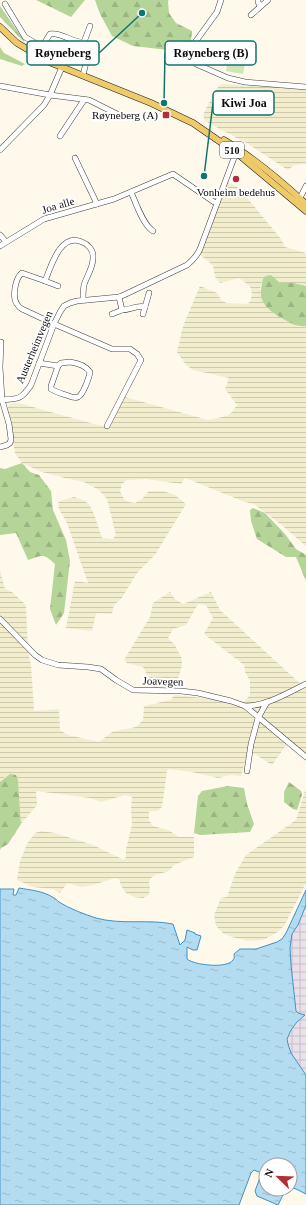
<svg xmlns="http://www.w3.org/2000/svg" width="306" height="1205" font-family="Georgia,serif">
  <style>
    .industrial { fill: url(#industrial-grid) }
    .farmland { fill: url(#farmland-rules) }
    .grass { fill: #d1e5b8 }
    .forest { fill: url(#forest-firs) }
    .water { fill: url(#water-ripples); stroke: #4092c3 }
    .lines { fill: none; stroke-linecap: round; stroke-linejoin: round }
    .minor-casing { stroke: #3e3e3e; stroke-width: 6 }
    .major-casing { stroke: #1c1c1c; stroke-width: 7 }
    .minor { stroke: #fff; stroke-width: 5 }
    .major { stroke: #eeca6a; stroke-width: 6 }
    .poi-dot { fill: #b12e38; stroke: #fff; stroke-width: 1.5 }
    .labels { text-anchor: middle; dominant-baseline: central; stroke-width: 4; stroke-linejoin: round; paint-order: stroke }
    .shield { fill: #fff; stroke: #545454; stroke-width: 1 }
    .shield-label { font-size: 10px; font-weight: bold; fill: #0b0b0b }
    .poi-label { font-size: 11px; fill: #0b0b0b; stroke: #fff; text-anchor: end }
    .street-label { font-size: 11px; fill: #0b0b0b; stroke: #fff }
    .leader { fill: none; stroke: #0f766e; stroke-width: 1.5 }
    .callout-dot { fill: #0f766e; stroke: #fff; stroke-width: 1.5 }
    .callout { fill: #fff; stroke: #0f766e; stroke-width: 1.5 }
    .callout-label { font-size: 12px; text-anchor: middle; font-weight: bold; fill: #0b0b0b }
  </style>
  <defs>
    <pattern id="industrial-grid" width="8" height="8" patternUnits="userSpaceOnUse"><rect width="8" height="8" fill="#e9e0ea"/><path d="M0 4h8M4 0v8" fill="none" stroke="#c6bfc7"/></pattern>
    <pattern id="farmland-rules" width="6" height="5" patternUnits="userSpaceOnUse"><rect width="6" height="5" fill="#f1edcd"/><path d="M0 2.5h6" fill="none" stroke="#cdcaaf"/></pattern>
    <pattern id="forest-firs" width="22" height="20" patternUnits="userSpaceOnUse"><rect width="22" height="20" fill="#b5d498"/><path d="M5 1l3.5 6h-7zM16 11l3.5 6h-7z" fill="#9ab582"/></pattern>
    <pattern id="water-ripples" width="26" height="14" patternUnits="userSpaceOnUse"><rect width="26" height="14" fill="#b4dcf1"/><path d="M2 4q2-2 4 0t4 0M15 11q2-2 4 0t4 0" fill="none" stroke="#99bbcd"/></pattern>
  </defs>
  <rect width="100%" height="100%" fill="#fef9eb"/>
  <path class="industrial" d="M306 905V1075L291 1053 288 1044 287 1039 291 1030 304 1015 298 1013 296 1011 291 965 290 948 292 934 298 925Z"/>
  <g class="farmland">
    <path d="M224 84 306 89V164L294 165 288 170 248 144 205 121 203 115 215 91 219 86Z"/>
    <path d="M227 182 238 187 281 239 285 247 306 253V286L294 283H280L271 276 263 278 260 289 274 313 299 327 306 326V546L284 527 254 504 245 502 185 478 181 484 146 479 127 480 122 484 120 491 124 499 129 502 135 503 142 499 149 491H163L175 495 186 504 155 555 137 573 121 599 114 605 112 614 96 613 92 631 66 628 75 581 88 583 67 523 59 509 58 503 60 501 74 497 83 500 89 504 94 514 102 538 113 539 116 535 107 499 99 490 84 482 65 478 42 472 22 463 15 453 7 409 9 405 13 403 22 404 105 427 111 424 125 397 208 420 227 416 232 412 237 405 225 389 229 378 193 370 186 365 177 352 183 326 200 286 217 293 222 301 227 303 246 304 250 302 252 295 251 288 246 283 239 278 220 283 215 277 213 266 209 262 200 255Z"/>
    <path d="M0 571 5 589 12 592 26 605 28 652 31 665 34 711 59 709 60 730 68 735 99 742 112 732 136 727 143 720 144 706 170 700 175 695 220 700 239 707 250 695V681L245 672 244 665 204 634 213 618 206 605 198 604 186 625 173 629 168 638 175 645 182 659V665L176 686 154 688 143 667 127 663 124 660 150 617 153 603 170 592 175 599 183 604 211 592 220 610 305 688H306V754L289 741 272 765 248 750 241 776 231 775 218 778 192 772 169 769 167 771 162 807 158 811H149V820L153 826 168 830 179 837H194V857L174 865 169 871 156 875 151 878 149 882 150 889 149 895 143 898 134 897 126 893 121 886 119 879 115 878 93 885 81 887 67 883 60 893 53 889 33 887 17 880 20 861 27 844 35 833 41 831 55 833 93 845 124 860 126 857V849L132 825 131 808 132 797 125 795 101 802 90 798 36 791 37 805 21 824 18 780 5 777 0 782Z"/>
    <path d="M306 788V883L284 926 276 933 263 940 248 941 232 937 223 933 216 926 214 915 221 898 227 897 235 874 246 855 296 820Z"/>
  </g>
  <path class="grass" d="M228 60 245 63 243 74 226 71Z"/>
  <g class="forest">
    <path d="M36 0H85L71 17Z"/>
    <path d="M95 0H169L168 1 169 13 176 23 192 31 191 41 177 51 133 46 112 36 100 14Z"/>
    <path d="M0 6 18 32 25 39 24 42 0 17Z"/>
    <path d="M0 47 4 53 25 64 22 66 0 59Z"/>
    <path d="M271 275 280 283H294L306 286V326C297 327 293 324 285 320 270 311 257 304 262 284 263 280 262 278 266 276Z"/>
    <path d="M22 463 30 472 39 475 51 491 53 510 66 540 70 561 64 613 56 625 50 609 55 564C43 553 43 555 28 560L16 533 0 535V468L5 469Z"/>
    <path d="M253 508 265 513 285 534 296 549 306 555V581L296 557H286L257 539 251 521 250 510Z"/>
    <path d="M10 774 16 775 18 780 21 824 8 844 1 848 0 850V782Z"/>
    <path d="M289 782 301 791 302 795 297 810 293 809 284 802V792Z"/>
    <path d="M228 786 244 788 247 804 254 824 250 832 200 835 194 833 198 796 202 791Z"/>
  </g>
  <path class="water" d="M19 888C30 890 44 891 54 898 56 899 57 900 59 902 70 909 84 914 96 918 121 925 148 919 173 924L180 945 185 940 187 930 195 933V934L201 936 197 950H193L187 947V959C194 965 227 969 233 960 235 958 234 956 234 954L240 949H256L277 942 282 939 286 933 306 890V905L298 925 292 934 290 948 291 965 296 1011 298 1013 305 1015 297 1022 291 1030 287 1039 288 1044 291 1053 306 1075V1194L296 1189 290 1187V1165H266V1189H286L278 1205 257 1196 255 1191 261 1175 259 1172 254 1170 251 1173 239 1205H0V889H14L13 895H16Z"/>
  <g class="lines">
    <defs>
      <g id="minor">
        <path d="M221 0 217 12 196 41C192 49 192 56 196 64L228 78 245 82 306 87"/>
        <path d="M258 0V2L260 6"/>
        <path d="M5 4 25 37 42 47 56 58 64 59 78 56 83 58 86 61 85 67 83 75"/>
        <path d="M251 15 268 0"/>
        <path d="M42 47 50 34C62 32 72 43 84 42L90 26"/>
        <path d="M0 86 50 95 89 100 121 116"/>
        <path d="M60 136 84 100"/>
        <path d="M0 150 44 105 50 95 62 67"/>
        <path d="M75 158 97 204"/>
        <path d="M131 192C136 203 143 225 153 231"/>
        <path d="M298 199 300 198 306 186"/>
        <path d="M0 235 6 242"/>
        <path d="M0 246 44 219 114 199 173 174 214 202 217 203"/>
        <path d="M45 281 58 286"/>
        <path d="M119 297 122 310C130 310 136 305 145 307"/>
        <path d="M83 300C83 295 83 290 84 285 87 275 94 267 93 256 93 250 88 244 82 242 60 232 51 267 45 281L22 273C15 278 12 298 17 304 18 306 20 308 22 309L54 324 112 349H130L137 354 141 360 107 426"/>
        <path d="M112 314 122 310"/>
        <path d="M143 314 149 293"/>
        <path d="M70 362C78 363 85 365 90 372 89 378 83 395 78 397 74 399 69 396 66 395 60 393 56 392 51 389V386L58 366 61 363Z"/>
        <path d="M39 363 58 366"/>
        <path d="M0 400C18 399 21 400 31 385L54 324 60 312 64 306 70 303 77 301 119 297 126 294 187 265C193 260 197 256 200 249L234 158 238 154 240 153"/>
        <path d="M0 447 7 445 10 443 11 439 9 424 2 400 0 367 1 342"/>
        <path d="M0 619 35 655 42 660 58 665 88 667 101 669 116 680 133 690 181 691 198 693 231 701 245 706 306 757"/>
        <path d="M245 706C267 706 287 693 306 684"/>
        <path d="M247 771 251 744 258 718 267 702"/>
      </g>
      <g id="major">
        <path d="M0 27 17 43 49 62 151 103 193 123 238 154 306 211"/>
        <path d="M224 140C254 158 280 180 306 204"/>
      </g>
    </defs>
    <use href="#minor" class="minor-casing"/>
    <use href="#major" class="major-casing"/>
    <use href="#minor" class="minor"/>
    <use href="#major" class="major"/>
  </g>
  <g class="poi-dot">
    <rect x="162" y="111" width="8" height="8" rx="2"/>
    <circle cx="236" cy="179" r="4"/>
  </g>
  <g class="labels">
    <rect class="shield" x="220" y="142" width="24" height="16" rx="3"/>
    <g class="shield-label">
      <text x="232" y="150">510</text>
    </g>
    <g class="poi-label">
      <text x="158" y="115">Røyneberg (A)</text>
      <text x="236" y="192" text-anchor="middle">Vonheim bedehus</text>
    </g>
    <g class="street-label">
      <text transform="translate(58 205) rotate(-17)">Joa alle</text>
      <text transform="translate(34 347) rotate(-67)">Austerheimvegen</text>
      <text transform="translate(163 681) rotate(2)">Joavegen</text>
    </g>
  </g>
  <path class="leader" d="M142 13L99 53M164 103L165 53M204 176L213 103"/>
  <g class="callout-dot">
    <circle cx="142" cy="13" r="4"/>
    <circle cx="164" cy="103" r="4"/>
    <circle cx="204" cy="176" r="4"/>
  </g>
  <g class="callout">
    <rect x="27" y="41" width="72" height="24" rx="4"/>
    <rect x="165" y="41" width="91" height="24" rx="4"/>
    <rect x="213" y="91" width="61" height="24" rx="4"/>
  </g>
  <g class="callout-label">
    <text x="63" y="57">Røyneberg</text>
    <text x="211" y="57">Røyneberg (B)</text>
    <text x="244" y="107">Kiwi Joa</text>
  </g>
  <g transform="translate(278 1177) rotate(293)"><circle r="19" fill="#ffffff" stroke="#9d9d9d"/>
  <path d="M0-3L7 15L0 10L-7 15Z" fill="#b12e38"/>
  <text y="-6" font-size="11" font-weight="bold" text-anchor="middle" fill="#0b0b0b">N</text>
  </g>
</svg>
